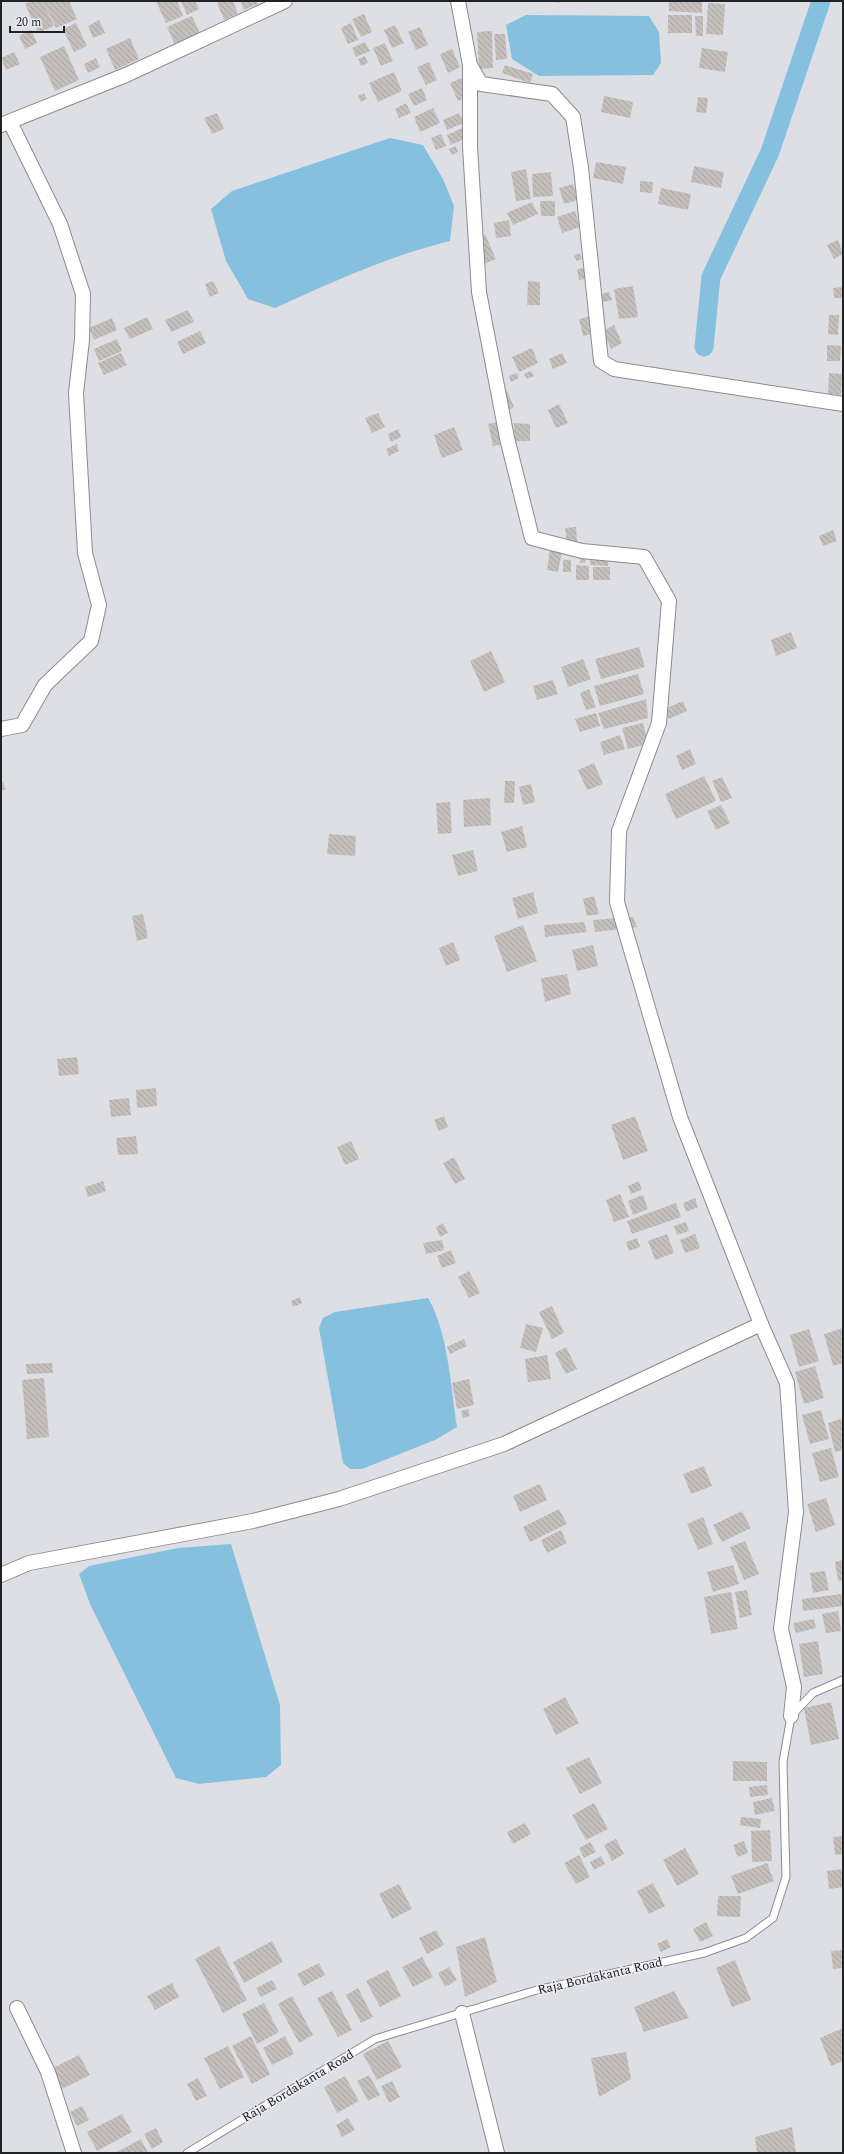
<svg xmlns="http://www.w3.org/2000/svg" width="844" height="2154" font-family="Spectral,serif">
  <style>
    .water { fill: #85c0de }
    .lines { fill: none; stroke-linecap: round; stroke-linejoin: round }
    .canal { stroke: #85c0de; stroke-width: 19 }
    .building { fill: url(#building-back-hatch) }
    .lane-casing { stroke: #8b8b91; stroke-width: 9 }
    .street-casing { stroke: #8b8b91; stroke-width: 16 }
    .lane { stroke: #fff; stroke-width: 7 }
    .street { stroke: #fff; stroke-width: 14 }
    .labels { text-anchor: middle; dominant-baseline: central; stroke-width: 3; stroke-linejoin: round; paint-order: stroke }
    .street-label { font-size: 13px; fill: #212224; stroke: #ebecf2 }
  </style>
  <defs>
    <pattern id="building-back-hatch" width="6" height="6" patternUnits="userSpaceOnUse"><rect width="6" height="6" fill="#c5bfbb"/><path d="M-1 5l2 2M0 0l6 6M5-1l2 2" fill="none" stroke="#a9a4a1"/></pattern>
  </defs>
  <rect width="100%" height="100%" fill="#dedfe5"/>
  <g class="water">
    <path d="M526 15 649 16 659 32 661 63 653 75 539 76 512 59 506 25Z"/>
    <path d="M390 138 423 145 443 179 454 206 450 241C389 256 332 282 275 308L248 299 226 261 211 209 232 191Z"/>
    <path d="M428 1298C448 1331 451 1389 457 1427L435 1440 362 1469H350L343 1463 319 1328 323 1318 335 1312Z"/>
    <path d="M231 1544 280 1705 281 1765 266 1777 199 1784 176 1778 90 1604 79 1574 89 1566 178 1548Z"/>
  </g>
  <g class="lines">
    <path class="canal" d="M704 347 711 277 770 152 821 1"/>
  </g>
  <g class="building">
    <path d="M31 1H43L54 26 38 33 25 4Z"/>
    <path d="M43 1H69L77 19 56 28Z"/>
    <path d="M156 1H177L183 16 166 23Z"/>
    <path d="M181 1H195L199 9 187 15Z"/>
    <path d="M222 1H233L238 14 224 20 217 3Z"/>
    <path d="M240 1H257L258 4 244 10Z"/>
    <path d="M549 1H559V3Z"/>
    <path d="M669 1H702V13L669 11Z"/>
    <path d="M708 3 725 4 723 35 706 34Z"/>
    <path d="M364 14 372 32 361 37 352 19Z"/>
    <rect x="668" y="15" width="24" height="18"/>
    <path d="M192 16 201 36 176 47 167 27Z"/>
    <path d="M695 16H703V36H696Z"/>
    <path d="M99 20 105 33 93 38 88 26Z"/>
    <path d="M76 23 87 46 74 52 63 29Z"/>
    <path d="M351 23 358 40 348 44 341 28Z"/>
    <path d="M395 25 404 43 392 48 384 30Z"/>
    <path d="M420 27 428 45 416 50 408 32Z"/>
    <path d="M31 30 37 43 25 49 19 36Z"/>
    <path d="M492 31 493 68 479 69 477 32Z"/>
    <path d="M494 34H505L507 59 496 60Z"/>
    <path d="M130 38 139 59 115 70 106 49Z"/>
    <path d="M365 42 370 51 356 57 352 48Z"/>
    <path d="M385 43 393 61 381 66 373 48Z"/>
    <path d="M64 46 79 80 55 91 40 57Z"/>
    <path d="M702 48 728 52 725 72 699 68Z"/>
    <path d="M452 49 460 67 448 73 440 54Z"/>
    <path d="M14 52 20 64 6 70 1 58Z"/>
    <path d="M365 56 368 63 361 66 358 59Z"/>
    <path d="M96 58 100 67 88 73 84 64Z"/>
    <path d="M429 62 437 80 426 85 417 67Z"/>
    <path d="M505 65 533 74 530 83 502 73Z"/>
    <path d="M394 72 402 91 378 102 369 83Z"/>
    <path d="M461 78 470 96 458 101 450 83Z"/>
    <path d="M422 88 427 100 414 106 408 94Z"/>
    <path d="M364 93 367 99 361 102 358 96Z"/>
    <path d="M604 96 633 102 630 118 601 112Z"/>
    <path d="M698 97 708 98 706 113 696 112Z"/>
    <path d="M406 103 411 113 399 118 395 109Z"/>
    <path d="M433 108 440 123 420 132 414 117Z"/>
    <path d="M217 113 224 129 212 134 204 118Z"/>
    <path d="M459 113 464 123 447 130 443 120Z"/>
    <path d="M462 128 467 138 451 145 447 135Z"/>
    <path d="M441 134 446 146 436 150 431 138Z"/>
    <path d="M456 146 458 152 452 155 449 149Z"/>
    <path d="M596 162 626 167 623 184 593 178Z"/>
    <path d="M694 166 724 172 721 188 691 182Z"/>
    <path d="M526 169 531 199 516 201 511 172Z"/>
    <path d="M551 172 553 196 533 197 532 174Z"/>
    <path d="M640 181 653 182 652 193 640 192Z"/>
    <path d="M573 184 578 200 564 204 559 188Z"/>
    <path d="M661 188 691 194 688 210 658 204Z"/>
    <path d="M540 201H555V216H541Z"/>
    <path d="M532 202 538 214 513 225 507 213Z"/>
    <path d="M575 211 580 227 562 233 557 217Z"/>
    <path d="M509 220 511 236 496 238 494 223Z"/>
    <path d="M485 234 496 259 481 265 470 240Z"/>
    <path d="M838 240 843 254 834 259 827 245Z"/>
    <path d="M579 253 582 259 577 261 574 256Z"/>
    <path d="M584 268 586 279 579 280 577 269Z"/>
    <path d="M213 281 219 293 210 297 205 284Z"/>
    <path d="M528 281 540 282V305H527Z"/>
    <path d="M633 286 638 317 619 319 614 289Z"/>
    <path d="M843 287V298H834L833 288Z"/>
    <path d="M609 292 612 300 599 303 597 295Z"/>
    <path d="M188 310 194 322 171 332 165 320Z"/>
    <path d="M829 315H839L838 335 828 334Z"/>
    <path d="M591 316 595 333 583 336 579 319Z"/>
    <path d="M147 317 153 329 130 339 124 328Z"/>
    <path d="M112 318 117 330 94 340 89 328Z"/>
    <path d="M614 325 622 343 611 349 603 331Z"/>
    <path d="M200 331 206 343 183 354 177 342Z"/>
    <path d="M117 339 122 351 99 361 94 349Z"/>
    <path d="M827 345 841 346 840 361H827Z"/>
    <path d="M532 348 538 363 519 372 512 357Z"/>
    <path d="M121 353 127 365 104 375 98 363Z"/>
    <path d="M562 353 567 363 553 369 549 359Z"/>
    <path d="M531 371 534 376 527 379 524 374Z"/>
    <path d="M517 373 519 378 511 382 509 376Z"/>
    <path d="M829 373 842 374 841 395 828 394Z"/>
    <path d="M506 389 514 407 502 413 494 395Z"/>
    <path d="M559 404 568 423 556 428 548 410Z"/>
    <path d="M378 413 385 427 372 433 365 418Z"/>
    <path d="M503 421 507 444 493 446 488 424Z"/>
    <path d="M514 423 530 424V441H514Z"/>
    <path d="M454 427 463 450 442 458 434 435Z"/>
    <path d="M398 429 401 437 391 442 388 434Z"/>
    <path d="M397 444 399 451 389 456 386 449Z"/>
    <path d="M576 527 577 542 567 543 565 528Z"/>
    <path d="M833 530 837 541 823 546 819 536Z"/>
    <path d="M550 549 562 551 558 572 547 570Z"/>
    <path d="M581 554H586L585 563H580Z"/>
    <path d="M591 554 609 555 608 566 590 565Z"/>
    <rect x="563" y="560" width="8" height="12"/>
    <path d="M576 565 589 566V580H576Z"/>
    <rect x="593" y="567" width="17" height="13"/>
    <path d="M791 632 797 648 776 656 771 640Z"/>
    <path d="M639 647 645 667 601 679 595 659Z"/>
    <path d="M491 651 505 682 484 692 470 661Z"/>
    <path d="M583 659 591 679 568 687 561 667Z"/>
    <path d="M638 674 644 694 600 706 594 686Z"/>
    <path d="M553 680 558 694 537 700 533 686Z"/>
    <path d="M589 689 596 707 586 710 580 693Z"/>
    <path d="M646 699 648 718 604 729 598 713Z"/>
    <path d="M683 701 687 711 669 719 665 709Z"/>
    <path d="M596 713 600 726 580 732 575 719Z"/>
    <path d="M643 723 648 744 628 749 622 728Z"/>
    <path d="M620 735 625 749 604 755 600 742Z"/>
    <path d="M690 749 696 764 682 770 676 756Z"/>
    <path d="M594 763 603 784 587 790 578 770Z"/>
    <path d="M704 776 716 801 676 819 665 794Z"/>
    <path d="M722 777 732 798 721 802 712 781Z"/>
    <path d="M1 779 6 789 1 791Z"/>
    <path d="M505 781H515L514 803H504Z"/>
    <path d="M531 784 535 802 523 805 519 787Z"/>
    <path d="M490 798 491 825 464 827 463 800Z"/>
    <path d="M450 802 452 833 438 834 436 803Z"/>
    <path d="M721 805 730 823 716 830 707 811Z"/>
    <path d="M522 826 527 847 507 852 501 832Z"/>
    <path d="M329 834 356 836 355 856 327 854Z"/>
    <path d="M473 850 478 871 458 876 452 855Z"/>
    <path d="M533 892 538 913 518 919 512 898Z"/>
    <path d="M594 896 599 914 587 916 583 899Z"/>
    <path d="M143 914 148 938 137 941 132 916Z"/>
    <path d="M633 917 637 927 595 932 593 920Z"/>
    <path d="M584 922 587 932 545 937 544 925Z"/>
    <path d="M523 925 537 961 507 972 494 936Z"/>
    <path d="M453 942 460 960 446 966 439 948Z"/>
    <path d="M593 945 598 966 577 971 572 950Z"/>
    <path d="M567 974 571 994 545 1002 541 978Z"/>
    <path d="M77 1057 79 1074 59 1076 57 1059Z"/>
    <path d="M156 1088 157 1106 137 1108 136 1090Z"/>
    <path d="M129 1098 131 1115 111 1117 109 1100Z"/>
    <path d="M444 1116 448 1127 439 1131 434 1120Z"/>
    <path d="M635 1116 648 1151 623 1160 611 1125Z"/>
    <path d="M136 1136 138 1154 118 1155 116 1138Z"/>
    <path d="M351 1141 359 1159 345 1165 337 1147Z"/>
    <path d="M454 1157 465 1179 455 1184 443 1163Z"/>
    <path d="M103 1181 106 1191 88 1197 85 1187Z"/>
    <path d="M639 1181 642 1190 631 1194 628 1186Z"/>
    <path d="M620 1194 629 1217 614 1222 606 1200Z"/>
    <path d="M643 1195 648 1209 633 1215 628 1201Z"/>
    <path d="M695 1198 698 1207 686 1212 683 1203Z"/>
    <path d="M676 1203 681 1217 632 1234 627 1221Z"/>
    <path d="M686 1222 689 1231 677 1235 674 1226Z"/>
    <path d="M443 1223 448 1233 440 1237 436 1227Z"/>
    <path d="M667 1234 674 1253 655 1260 648 1241Z"/>
    <path d="M695 1234 700 1248 685 1253 680 1240Z"/>
    <path d="M637 1238 640 1247 629 1251 626 1242Z"/>
    <path d="M442 1240 444 1250 426 1254 423 1243Z"/>
    <path d="M451 1250 456 1263 442 1268 437 1256Z"/>
    <path d="M469 1271 480 1293 469 1298 458 1277Z"/>
    <path d="M300 1297 302 1303 293 1307 291 1301Z"/>
    <path d="M552 1306 564 1333 552 1339 539 1312Z"/>
    <path d="M526 1324 543 1328 536 1352 520 1348Z"/>
    <path d="M843 1328V1363L833 1366 824 1334Z"/>
    <path d="M809 1329 819 1361 799 1367 790 1335Z"/>
    <path d="M464 1339 467 1346 450 1354 447 1347Z"/>
    <path d="M566 1347 577 1369 566 1374 555 1353Z"/>
    <path d="M547 1355 551 1379 528 1382 525 1359Z"/>
    <path d="M52 1363 53 1373 27 1374 26 1364Z"/>
    <path d="M815 1366 824 1398 804 1404 795 1372Z"/>
    <path d="M44 1378 49 1437 27 1439 22 1380Z"/>
    <path d="M469 1379 474 1405 457 1409 452 1383Z"/>
    <path d="M468 1409 470 1416 463 1418 461 1411Z"/>
    <path d="M821 1410 829 1439 810 1444 802 1415Z"/>
    <path d="M843 1418V1450L835 1452 828 1423Z"/>
    <path d="M831 1448 839 1477 820 1482 812 1453Z"/>
    <path d="M704 1466 712 1486 691 1494 683 1474Z"/>
    <path d="M540 1484 547 1500 520 1512 513 1496Z"/>
    <path d="M826 1498 835 1525 816 1532 807 1504Z"/>
    <path d="M559 1509 567 1524 530 1542 523 1527Z"/>
    <path d="M742 1511 751 1528 722 1542 713 1525Z"/>
    <path d="M703 1517 713 1544 698 1550 687 1524Z"/>
    <path d="M561 1530 567 1543 547 1553 541 1540Z"/>
    <path d="M745 1541 759 1574 744 1580 730 1547Z"/>
    <path d="M843 1560V1580L838 1581 835 1562Z"/>
    <path d="M733 1565 739 1584 713 1592 707 1572Z"/>
    <path d="M825 1571 829 1590 813 1593 810 1573Z"/>
    <path d="M747 1590 752 1615 740 1618 735 1592Z"/>
    <path d="M731 1592 738 1629 711 1634 704 1597Z"/>
    <path d="M841 1594 843 1606 803 1611 802 1599Z"/>
    <path d="M838 1611 841 1631 826 1633 822 1614Z"/>
    <path d="M814 1619 816 1628 796 1633 793 1623Z"/>
    <path d="M818 1641 823 1674 804 1677 799 1644Z"/>
    <path d="M565 1697 579 1723 556 1735 543 1709Z"/>
    <path d="M831 1702 839 1739 811 1745 804 1708Z"/>
    <path d="M589 1757 602 1783 580 1794 566 1768Z"/>
    <path d="M733 1761 767 1762V1781H733Z"/>
    <path d="M767 1785 768 1795 750 1797 749 1787Z"/>
    <path d="M772 1798 775 1811 755 1815 753 1802Z"/>
    <path d="M594 1803 608 1829 586 1840 572 1815Z"/>
    <path d="M741 1817 761 1819 760 1828 740 1825Z"/>
    <path d="M525 1823 531 1834 513 1844 507 1832Z"/>
    <path d="M770 1830 772 1861 752 1862 751 1831Z"/>
    <path d="M843 1836V1854L835 1855 833 1837Z"/>
    <path d="M616 1839 624 1854 612 1861 604 1845Z"/>
    <path d="M744 1841 748 1853 738 1857 733 1845Z"/>
    <path d="M590 1842 596 1852 584 1858 579 1848Z"/>
    <path d="M685 1848 699 1874 677 1886 663 1860Z"/>
    <path d="M579 1855 590 1877 576 1884 564 1863Z"/>
    <path d="M601 1856 605 1864 594 1870 590 1862Z"/>
    <path d="M767 1863 774 1881 738 1894 731 1876Z"/>
    <path d="M843 1869V1887L829 1889 827 1871Z"/>
    <path d="M653 1883 665 1906 649 1914 637 1891Z"/>
    <path d="M399 1884 412 1909 392 1919 379 1894Z"/>
    <path d="M718 1896H741L740 1917 717 1916Z"/>
    <path d="M706 1922 713 1936 700 1942 693 1929Z"/>
    <path d="M436 1930 444 1945 427 1954 419 1938Z"/>
    <path d="M485 1937 497 1982 465 1997 456 1947Z"/>
    <path d="M667 1939 671 1947 661 1952 657 1944Z"/>
    <path d="M272 1941 283 1962 244 1983 233 1962Z"/>
    <path d="M219 1946 247 2000 223 2013 195 1959Z"/>
    <path d="M843 1950V1968L833 1969 831 1951Z"/>
    <path d="M422 1957 433 1977 413 1987 402 1967Z"/>
    <path d="M735 1960 751 2000 732 2007 716 1968Z"/>
    <path d="M319 1963 325 1975 304 1986 297 1974Z"/>
    <path d="M449 1967 457 1980 445 1987 438 1973Z"/>
    <path d="M388 1970 401 1996 380 2007 366 1981Z"/>
    <path d="M272 1980 277 1989 261 1997 256 1988Z"/>
    <path d="M172 1983 179 1997 155 2010 147 1996Z"/>
    <path d="M358 1988 373 2017 361 2023 346 1995Z"/>
    <path d="M332 1991 352 2030 338 2037 317 1998Z"/>
    <path d="M674 1991 689 2018 644 2032 634 2007Z"/>
    <path d="M292 1996 313 2035 299 2043 278 2004Z"/>
    <path d="M264 2003 279 2032 257 2044 242 2014Z"/>
    <path d="M843 2028V2061L831 2066 820 2038Z"/>
    <path d="M251 2036 270 2074 252 2084 232 2046Z"/>
    <path d="M285 2036 294 2054 272 2065 263 2048Z"/>
    <path d="M388 2041 402 2067 377 2080 363 2054Z"/>
    <path d="M228 2046 244 2077 220 2089 204 2058Z"/>
    <path d="M626 2052 631 2079 599 2097 591 2058Z"/>
    <path d="M79 2055 90 2075 60 2090 49 2070Z"/>
    <path d="M369 2075 380 2095 368 2101 357 2081Z"/>
    <path d="M345 2076 359 2101 337 2113 324 2087Z"/>
    <path d="M198 2078 207 2096 196 2101 187 2084Z"/>
    <path d="M392 2081 400 2097 389 2103 381 2086Z"/>
    <path d="M82 2106 89 2120 77 2126 70 2112Z"/>
    <path d="M122 2114 132 2132 97 2151 87 2132Z"/>
    <path d="M348 2118 355 2130 342 2137 336 2125Z"/>
    <path d="M792 2127 796 2153H757L755 2137Z"/>
    <path d="M156 2128 163 2142 152 2149 144 2134Z"/>
    <path d="M141 2139 148 2153H115Z"/>
  </g>
  <g class="lines">
    <defs>
      <path id="lane" d="M187 2153 375 2039 537 1990 704 1953 746 1938 773 1918 786 1877 783 1762 791 1716 813 1693 843 1680"/>
      <g id="street">
        <path d="M458 1 470 65 481 84 552 94 573 117 581 168 601 361 614 369 843 404"/>
        <path d="M470 65V147L479 292 507 438 532 538 582 551 644 557 669 601 659 723 619 831 617 902 680 1117 761 1324"/>
        <path d="M1 125 126 75 285 1"/>
        <path d="M1 729 22 725 45 685 91 641 99 605 85 553 76 393 82 340 83 294 60 224 10 122"/>
        <path d="M1 1575 29 1563 253 1521 339 1499 504 1444 761 1324 787 1383 796 1512 781 1629 794 1687 791 1716"/>
        <path d="M17 2008 48 2072 74 2153"/>
        <path d="M462 2013 497 2153"/>
      </g>
    </defs>
    <use href="#lane" class="lane-casing"/>
    <use href="#street" class="street-casing"/>
    <use href="#lane" class="lane"/>
    <use href="#street" class="street"/>
  </g>
  <g class="labels">
    <g class="street-label">
      <text transform="translate(600 1976) rotate(-13)">Raja Bordakanta Road</text>
      <text transform="translate(298 2086) rotate(-31)">Raja Bordakanta Road</text>
    </g>
  </g>
  <rect width="844" height="2154" fill="none" stroke="#212224" stroke-width="4"/>
  <path d="M10 26v6h54v-6" fill="none" stroke="#212224" stroke-width="2"/>
  <text x="16" y="26" font-size="12" fill="#212224" stroke="#ebecf2" stroke-width="3" paint-order="stroke">20 m</text>
</svg>
